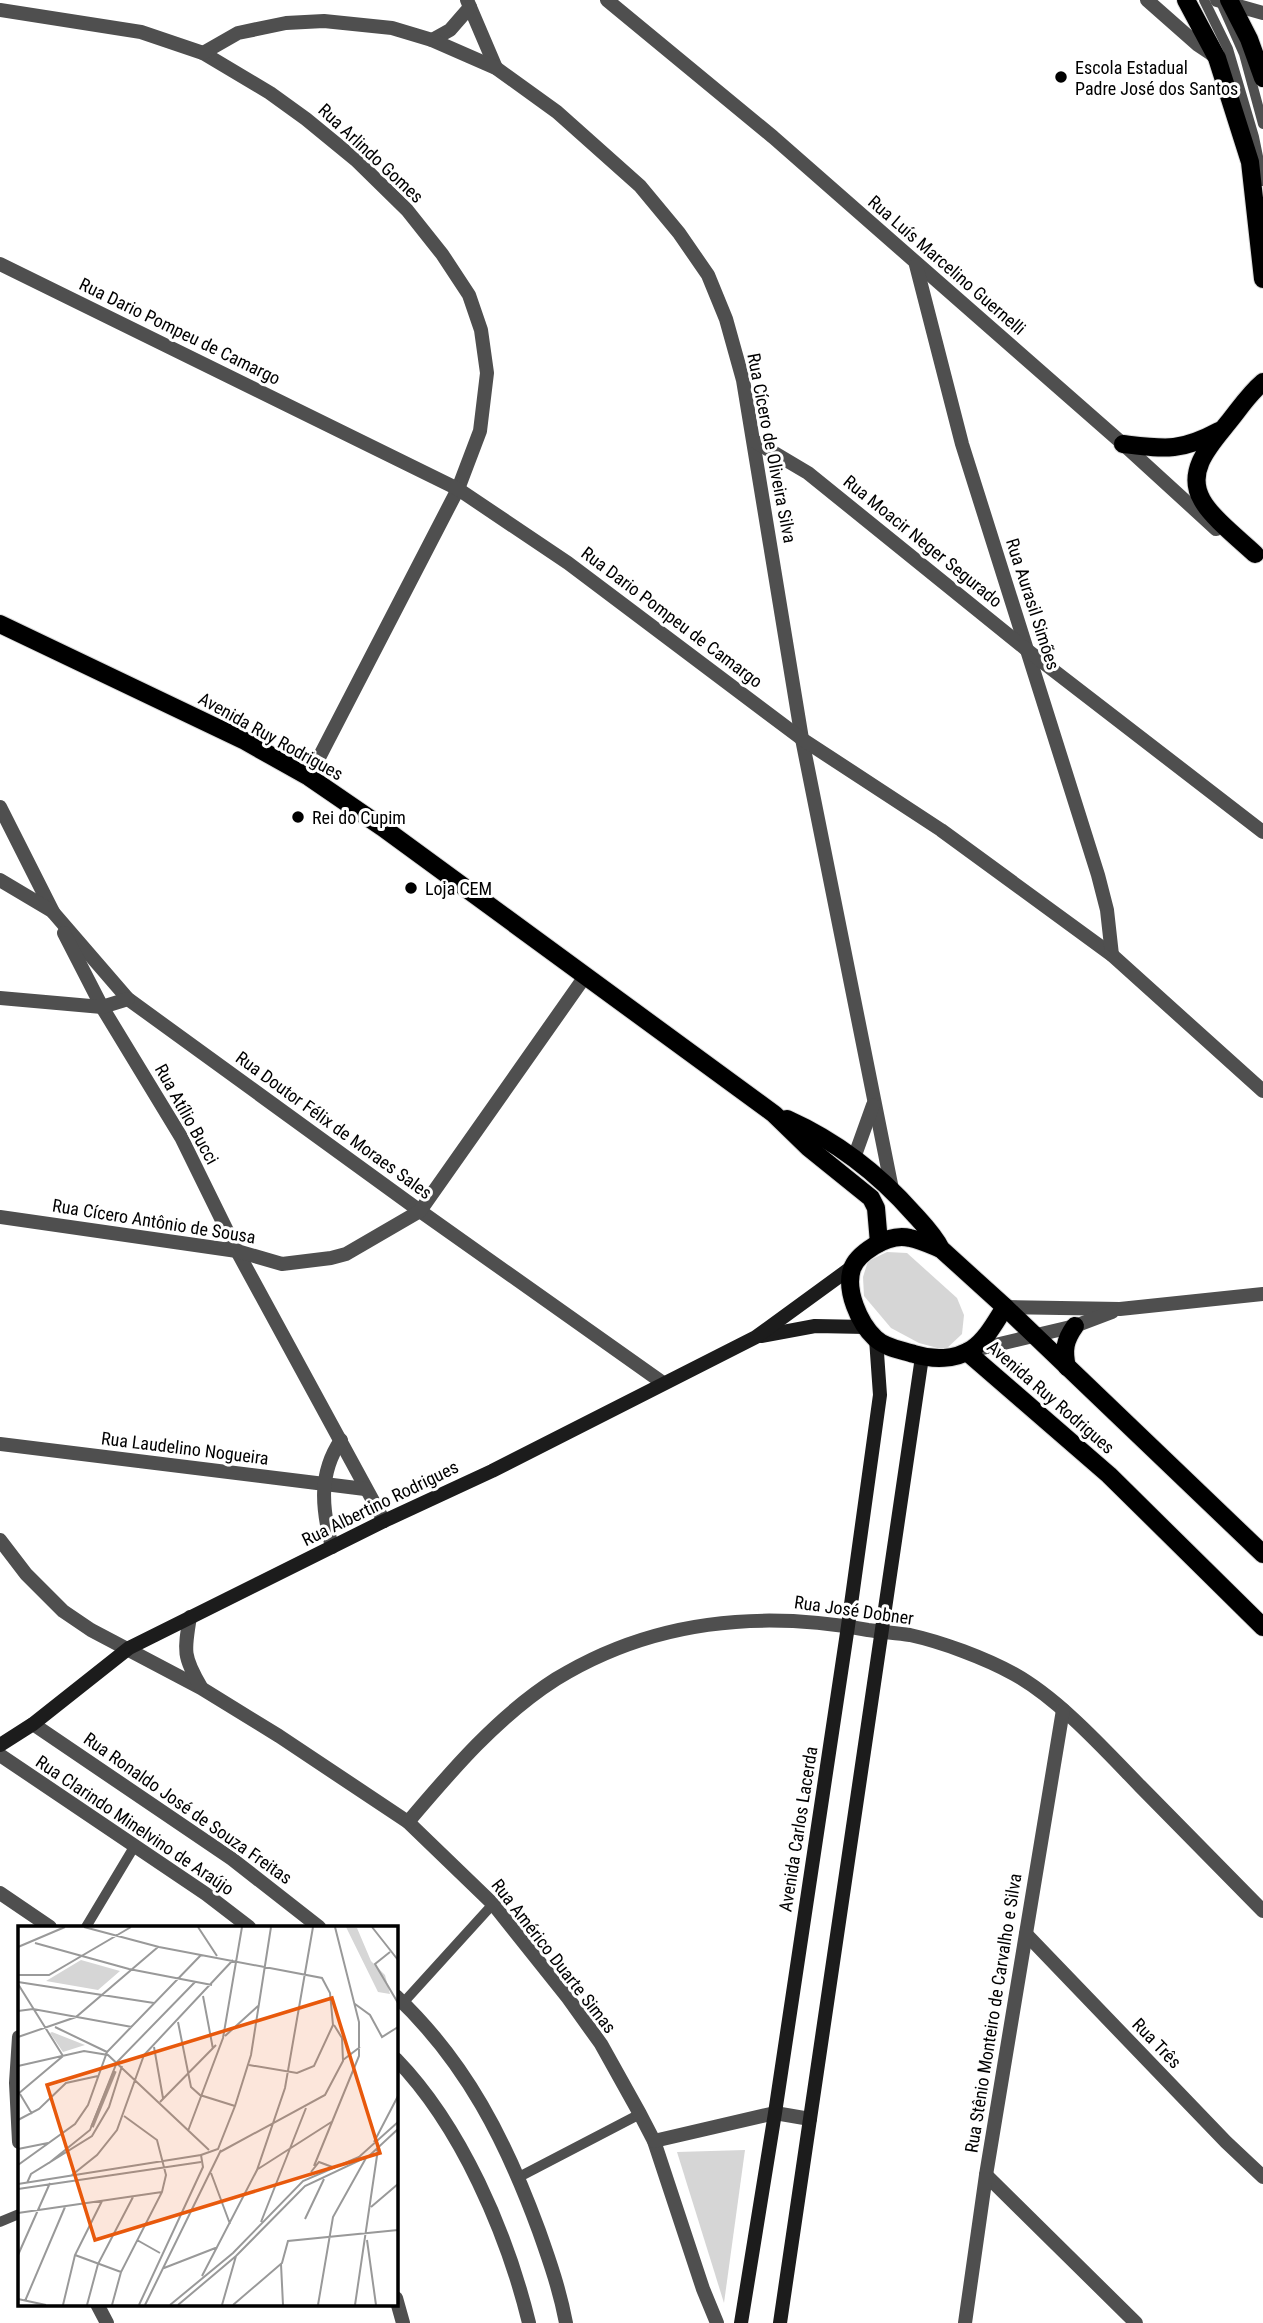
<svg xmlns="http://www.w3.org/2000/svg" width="1263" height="2323" font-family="'Roboto Condensed',sans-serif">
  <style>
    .green { fill: #d6d6d6 }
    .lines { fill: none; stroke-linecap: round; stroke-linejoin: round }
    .primary-casing { stroke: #dbdbdb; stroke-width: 20 }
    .lane { stroke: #4f4f4f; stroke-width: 10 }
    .street { stroke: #4f4f4f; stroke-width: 14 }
    .secondary { stroke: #1c1c1c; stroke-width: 14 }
    .primary { stroke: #000; stroke-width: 18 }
    .poi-dot { fill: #000; stroke: #fff; stroke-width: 2.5 }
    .labels { text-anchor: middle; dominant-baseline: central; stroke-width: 6; stroke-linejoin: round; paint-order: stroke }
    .poi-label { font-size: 18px; fill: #000; stroke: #fff; text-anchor: start }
    .street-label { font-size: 18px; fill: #000; stroke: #fff }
    .inset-river { fill: none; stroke: #9d9d9d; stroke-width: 3.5 }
    .inset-road { fill: none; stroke: #999; stroke-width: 2 }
    .view { fill: #e8590c; fill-opacity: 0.15; stroke: #e8590c; stroke-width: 3.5 }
    .inset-edge { fill: none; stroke: #000; stroke-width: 3.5 }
  </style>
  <rect width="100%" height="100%" fill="#fff"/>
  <g class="green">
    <path d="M887 1252 907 1253 957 1298 964 1315 962 1334 945 1350 919 1343 891 1328 864 1296 863 1277 868 1261Z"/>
    <path d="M745 2150 724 2303 677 2152Z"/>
  </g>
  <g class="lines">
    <defs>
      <g id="primary">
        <path d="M1186 0 1217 58 1250 162 1263 279"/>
        <path d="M1229 0 1249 39 1263 78"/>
        <path d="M1123 444C1165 449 1180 452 1219 431"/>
        <path d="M1255 554C1239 539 1212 518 1202 500 1184 469 1214 441 1231 419 1242 405 1250 393 1263 382"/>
        <path d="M0 624 245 741 309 777 382 827 774 1114 809 1148 871 1198 876 1208 879 1243"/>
        <path d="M787 1119C836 1141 878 1173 914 1214 924 1225 934 1235 941 1249L1005 1307 1263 1554"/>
        <path d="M941 1249C931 1245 920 1240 910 1238 898 1235 884 1240 874 1246 866 1251 855 1259 852 1269 845 1290 859 1323 875 1338 885 1348 902 1350 914 1354 933 1360 955 1360 972 1349 986 1340 996 1321 1005 1307"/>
        <path d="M967 1352 1109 1475 1263 1627"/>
        <path d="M1067 1367C1063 1350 1065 1340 1075 1326"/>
      </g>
    </defs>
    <use href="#primary" class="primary-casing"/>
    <g class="lane">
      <path d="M1204 0 1228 49 1254 137 1263 181"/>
      <path d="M1220 0 1244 54 1263 124"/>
      <path d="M86 1927 134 1847"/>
      <path d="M403 2003 493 1904"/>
      <path d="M519 2177 640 2114"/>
      <path d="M0 2222 19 2214"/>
    </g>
    <g class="street">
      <path d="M467 0 496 68"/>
      <path d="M607 0 773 137 1123 444 1216 529"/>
      <path d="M1147 0 1198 45 1216 57"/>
      <path d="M1217 0 1263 13"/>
      <path d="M0 10 141 32 203 53 270 93 306 119 356 160 407 210 442 254 469 295 481 330 487 373 480 431 458 489 309 777"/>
      <path d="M432 40 450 30 470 7"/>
      <path d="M203 53 238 33 286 23 324 21 392 28 432 40 496 68 557 112 640 186 679 233 708 275 726 319 743 380 802 739 892 1189"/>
      <path d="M0 264 458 489 568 563 802 739 941 830 1112 955 1263 1091"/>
      <path d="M916 265 962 444 1098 875 1107 910 1112 955"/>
      <path d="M754 441 808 473 1027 650 1263 832"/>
      <path d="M0 807 53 912"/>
      <path d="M0 880 52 911 128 999 420 1211 663 1383"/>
      <path d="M64 933 102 1007 181 1137 237 1251 384 1521"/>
      <path d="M0 998 102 1007 128 999"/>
      <path d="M854 1158 873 1105"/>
      <path d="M0 1217 237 1251 282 1264 331 1258 346 1254 420 1211 586 975"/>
      <path d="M1005 1307 1120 1309 1263 1294"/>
      <path d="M970 1351 1075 1326 1112 1312"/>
      <path d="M0 1444 365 1489"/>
      <path d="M0 1540 26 1574 63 1611 91 1630 201 1688 279 1736 408 1822 493 1904 568 1998 601 2044 640 2114 654 2141 703 2289 717 2323"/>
      <path d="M332 1547C322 1509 318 1474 341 1440"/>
      <path d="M190 1617C184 1651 183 1657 201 1687"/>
      <path d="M33 1724 232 1859 319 1927"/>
      <path d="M0 1755 206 1894 249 1927"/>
      <path d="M408 1822C452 1770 498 1716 556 1679 652 1620 759 1610 868 1630 882 1632 896 1633 910 1635 942 1642 985 1658 1014 1674 1059 1699 1104 1749 1140 1786 1181 1828 1222 1869 1263 1911"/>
      <path d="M0 1893 50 1927"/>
      <path d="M1026 1934 1226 2142 1263 2177"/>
      <path d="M396 1996C466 2062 506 2141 539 2231 550 2262 560 2291 566 2323"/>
      <path d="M19 2037 16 2083 19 2142"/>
      <path d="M396 2059C461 2126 507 2233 529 2323"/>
      <path d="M654 2141 775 2113 810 2119"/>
      <path d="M986 2175 1136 2323"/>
      <path d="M396 2298 403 2323"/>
      <path d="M97 2304 107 2323"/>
      <path d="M965 2323 986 2175 1063 1710"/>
    </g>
    <g class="secondary">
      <path d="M761 1336 815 1326 866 1327"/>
      <path d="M0 1745 33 1724 129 1648 384 1521 492 1471 756 1337 852 1267"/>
      <path d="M741 2323 775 2113 848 1626 880 1395 876 1339"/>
      <path d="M780 2323 922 1357"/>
    </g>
    <use href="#primary" class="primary"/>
  </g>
  <g class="poi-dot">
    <circle cx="1061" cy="77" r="7"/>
    <circle cx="298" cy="817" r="7"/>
    <circle cx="411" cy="888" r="7"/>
  </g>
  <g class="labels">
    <g class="poi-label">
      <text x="1075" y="67">Escola Estadual<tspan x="1075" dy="21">Padre José dos Santos</tspan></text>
      <text x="312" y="817">Rei do Cupim</text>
      <text x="425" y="888">Loja CEM</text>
    </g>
    <g class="street-label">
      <text transform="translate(371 153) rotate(43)">Rua Arlindo Gomes</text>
      <text transform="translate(947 265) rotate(41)">Rua Luís Marcelino Guernelli</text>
      <text transform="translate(180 331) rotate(26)">Rua Dario Pompeu de Camargo</text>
      <text transform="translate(772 448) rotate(79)">Rua Cícero de Oliveira Silva</text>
      <text transform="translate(923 541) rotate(39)">Rua Moacir Neger Segurado</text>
      <text transform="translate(1033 604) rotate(72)">Rua Aurasil Simões</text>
      <text transform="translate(672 617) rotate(37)">Rua Dario Pompeu de Camargo</text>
      <text transform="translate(271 736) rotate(29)">Avenida Ruy Rodrigues</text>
      <text transform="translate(187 1114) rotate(61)">Rua Atílio Bucci</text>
      <text transform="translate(334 1125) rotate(36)">Rua Doutor Félix de Moraes Sales</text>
      <text transform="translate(154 1221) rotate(9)">Rua Cícero Antônio de Sousa</text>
      <text transform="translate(1051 1397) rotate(41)">Avenida Ruy Rodrigues</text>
      <text transform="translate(185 1448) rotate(7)">Rua Laudelino Nogueira</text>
      <text transform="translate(380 1503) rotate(-26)">Rua Albertino Rodrigues</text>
      <text transform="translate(854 1610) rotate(8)">Rua José Dobner</text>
      <text transform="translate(188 1808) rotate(35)">Rua Ronaldo José de Souza Freitas</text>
      <text transform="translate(135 1825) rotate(34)">Rua Clarindo Minelvino de Araújo</text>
      <text transform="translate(798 1829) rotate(-81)">Avenida Carlos Lacerda</text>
      <text transform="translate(554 1956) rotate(52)">Rua Américo Duarte Simas</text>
      <text transform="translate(993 2013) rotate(-81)">Rua Stênio Monteiro de Carvalho e Silva</text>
      <text transform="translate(1157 2043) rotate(46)">Rua Três</text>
    </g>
  </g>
  <g transform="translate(18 1926)">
    <rect width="380" height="380" fill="#fff"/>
    <path d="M328 1 339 2 353 35 367 49 372 68 360 66ZM63 34 102 45 80 64 28 55ZM32 107 34 106 67 119 45 126Z" fill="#d6d6d6"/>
    <path class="inset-river" d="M74 201 97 145"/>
    <path class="inset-road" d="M66 1 141 21 304 52 312 67 315 99 296 140 279 147 231 139M180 1 199 30M354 1 380 34M17 17 111 43 194 59M0 21 47 1M372 26 357 38 380 77M0 49H31L113 1M0 56 136 77M0 58 45 130 0 168M185 70 195 123M337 78 352 89 364 111 380 101M0 85 15 83 114 101M160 96 173 161 182 169 217 180M37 101 89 126M207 110 240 80M0 111 58 91 140 21M136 121 145 172M325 134 342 121M0 140 66 125 90 129 191 224M2 168 14 188M142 176 198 119M0 194 21 183 48 157 80 150M170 205 205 112 224 1M356 216 380 170M0 223 30 217M202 226 307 169 325 135 324 112 316 99M31 237 72 204 99 136 177 56M0 239 57 198 70 179 89 126 183 29M296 240 341 130V96L317 1M240 243 315 195M293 246 301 236 317 242M193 247 212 298M54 249 79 229 99 204 126 129 215 34M9 257 13 248 74 210 91 181 104 140M0 258 183 229M0 263 183 236M353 281 380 258M0 287 144 266M287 293 306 253M243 296 288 182M380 298V329M119 314 142 327M349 314 358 379M0 329 32 257M57 329 103 346M263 338 265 379M146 342 200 321M184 350 239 244 267 162 295 1M0 373 28 379M7 375 47 281M45 379 57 329 84 275M69 379 80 338 115 271M94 379 103 346 144 266 148 249 139 214 106 190M121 379 185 241 183 229 200 223 217 180 233 129 253 1M127 379 203 224M152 379 215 327 285 255 341 231 380 196M160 379 218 330 287 260 351 230 380 203M204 379 218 330M215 379 264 337 270 315 380 304M300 379 315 291 348 232M337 379 360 223"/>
    <path class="view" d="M314 72 362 227 77 314 29 159Z"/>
    <rect width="380" height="380" class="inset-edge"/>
  </g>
</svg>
